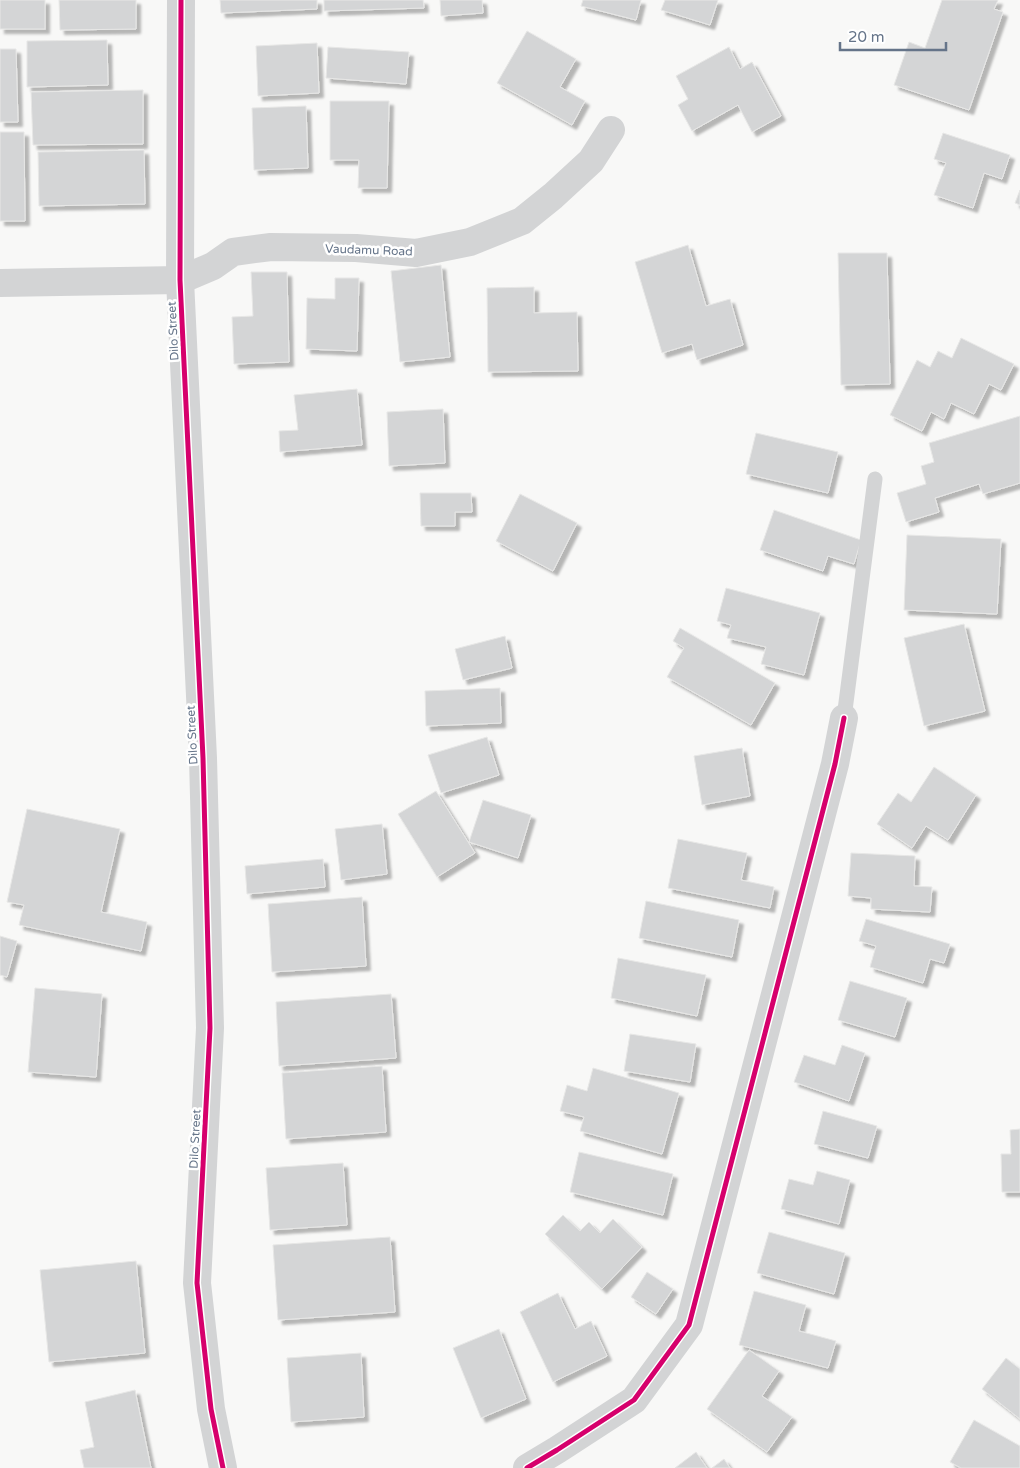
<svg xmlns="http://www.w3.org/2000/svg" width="1020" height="1468" font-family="'Varela Round',sans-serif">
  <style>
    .building { fill: #d4d5d6; stroke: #e7e7e6; filter: url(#shadow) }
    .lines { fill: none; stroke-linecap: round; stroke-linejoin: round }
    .lane { stroke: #d3d4d5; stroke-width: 15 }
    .street { stroke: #d3d4d5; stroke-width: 28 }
    .cycleway-casing { stroke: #fff; stroke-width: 8 }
    .cycleway { stroke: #d6006c; stroke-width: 5 }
    .labels { text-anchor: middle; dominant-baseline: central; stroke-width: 5; stroke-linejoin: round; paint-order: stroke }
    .street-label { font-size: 12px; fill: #657489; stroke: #fff }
  </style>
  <defs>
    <filter id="shadow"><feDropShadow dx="4.5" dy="4.5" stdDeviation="1" flood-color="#0004"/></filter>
  </defs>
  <rect width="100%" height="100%" fill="#f8f8f7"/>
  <g class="building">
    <rect x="0" y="0" width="45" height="29"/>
    <path d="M59 0H136V29L60 30Z"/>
    <path d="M220 0H317V9L221 13Z"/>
    <path d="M324 0H423L424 8 324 11Z"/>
    <path d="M440 0H482L483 13 441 16Z"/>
    <path d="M583 0H641L636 20 581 6Z"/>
    <path d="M665 0H718L710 25 661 10Z"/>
    <path d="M942 0H998L994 9 1003 12 969 110 894 85 909 42 925 48Z"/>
    <path d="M527 31 576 59 560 87 585 101 572 125 497 83Z"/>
    <path d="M107 40 108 85 27 87V41Z"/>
    <path d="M317 43 319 93 258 96 256 46Z"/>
    <path d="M328 47 409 52 406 84 326 78Z"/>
    <path d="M729 47 740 69 752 62 781 116 752 132 738 105 692 131 678 105 688 99 676 76Z"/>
    <path d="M0 49H16L18 122H0Z"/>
    <path d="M143 90V144L33 145 31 92Z"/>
    <path d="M330 101H389L387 188H358L359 160H330Z"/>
    <path d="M306 106 308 168 254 170 252 108Z"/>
    <path d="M0 132H24L25 221H0Z"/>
    <path d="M943 133 1010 155 1002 179 984 173 973 208 934 195 946 163 934 159Z"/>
    <path d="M144 150 145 204 39 206 38 152Z"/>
    <path d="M1020 190V205L1015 203Z"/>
    <path d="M688 245 706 306 730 299 743 345 697 360 692 344 662 353 635 262Z"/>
    <path d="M838 253H887L890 384 841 385Z"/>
    <path d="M441 265 450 357 400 362 391 271Z"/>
    <path d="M251 272H287L289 362 234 364 232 317 253 316Z"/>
    <path d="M335 278H359L357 351 306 349 307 298 335 299Z"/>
    <path d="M534 287V313L577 312 578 371 488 372 487 288Z"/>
    <path d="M961 338 1014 364 1001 390 989 384 974 414 951 403 944 419 931 412 922 431 890 415 917 360 930 367 938 351 952 358Z"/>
    <path d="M357 389 362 445 280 452 279 431 298 430 294 395Z"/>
    <path d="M443 409 445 463 389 466 387 412Z"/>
    <path d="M1020 416V483L983 494 979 484 935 498 939 512 906 522 897 493 926 484 921 466 934 462 929 443Z"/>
    <path d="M756 433 838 452 828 493 746 474Z"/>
    <path d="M420 493H471L472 512H455V526H421Z"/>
    <path d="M520 494 577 523 553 571 496 541Z"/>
    <path d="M774 510 861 540 854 564 828 556 823 571 760 550Z"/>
    <path d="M907 535 1001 539 997 614 904 610Z"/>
    <path d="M726 588 820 613 804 675 761 664 766 647 727 638 731 625 717 621Z"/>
    <path d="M964 624 985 711 924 726 904 638Z"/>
    <path d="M680 628 775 683 751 725 667 677 684 648 673 641Z"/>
    <path d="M505 636 512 668 463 680 455 649Z"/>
    <path d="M500 688 501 723 426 726 425 691Z"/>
    <path d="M487 737 499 775 441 793 428 755Z"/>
    <path d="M742 748 750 796 702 805 694 756Z"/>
    <path d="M934 767 976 795 948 840 926 826 912 848 877 824 898 793 911 802Z"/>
    <path d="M436 791 475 853 437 877 398 814Z"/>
    <path d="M483 800 531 815 518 858 469 842Z"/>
    <path d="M27 809 120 829 101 912 147 922 141 951 19 925 24 905 7 902Z"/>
    <path d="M382 824 387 874 341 880 335 829Z"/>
    <path d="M678 839 747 853 741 880 774 887 770 908 668 888Z"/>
    <path d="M851 853 915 856 914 886 932 887 930 912 871 909V898L848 896Z"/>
    <path d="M323 859 325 887 247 894 245 866Z"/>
    <path d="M362 897 366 966 272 972 268 904Z"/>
    <path d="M646 901 739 920 732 957 639 938Z"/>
    <path d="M866 919 950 944 944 963 930 959 923 983 870 967 876 946 859 941Z"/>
    <path d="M0 936 17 941 7 977 0 975Z"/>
    <path d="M618 958 706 975 697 1016 611 998Z"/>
    <path d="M850 981 907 998 895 1037 838 1020Z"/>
    <path d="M35 988 102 994 96 1077 28 1072Z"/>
    <path d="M391 994 396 1058 279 1066 276 1002Z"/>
    <path d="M630 1034 696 1044 690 1082 624 1071Z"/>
    <path d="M842 1045 865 1053 849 1101 794 1082 804 1055 835 1065Z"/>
    <path d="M382 1066 386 1132 286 1139 282 1073Z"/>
    <path d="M593 1068 679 1093 662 1154 580 1131 584 1117 560 1111 567 1085 587 1091Z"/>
    <path d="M823 1111 877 1126 868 1158 814 1144Z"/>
    <path d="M1020 1129V1192H1002L1001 1154H1011L1010 1130Z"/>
    <path d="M579 1152 673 1174 663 1215 570 1192Z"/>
    <path d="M343 1163 347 1225 270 1230 266 1168Z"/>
    <path d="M817 1171 850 1180 839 1224 781 1209 789 1179 813 1185Z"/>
    <path d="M563 1215 580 1231 589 1222 600 1233 613 1219 642 1247 602 1289 545 1234Z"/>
    <path d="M769 1232 845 1253 834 1294 757 1273Z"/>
    <path d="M390 1237 395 1312 278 1320 273 1245Z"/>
    <path d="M136 1261 145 1353 49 1362 40 1270Z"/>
    <path d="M647 1272 673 1289 656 1314 631 1297Z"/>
    <path d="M754 1291 806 1305 799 1331 836 1341 828 1368 739 1345Z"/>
    <path d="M558 1293 575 1329 591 1321 607 1356 553 1382 520 1312Z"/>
    <path d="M499 1329 526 1399 481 1418 453 1348Z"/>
    <path d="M749 1350 779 1371 762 1396 792 1417 767 1452 707 1409Z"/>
    <path d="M361 1353 364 1417 291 1422 287 1358Z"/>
    <path d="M1006 1358 1020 1369V1419L982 1389Z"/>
    <path d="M135 1390 151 1468H84L80 1450 94 1447 85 1402Z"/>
    <path d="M974 1420 1020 1446V1468H961L950 1462Z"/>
    <path d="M696 1452 707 1468H675Z"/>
    <path d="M724 1459 730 1468H712Z"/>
  </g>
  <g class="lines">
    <path class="lane" d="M844 718 875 479"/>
    <g class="street">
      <path d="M181 0 180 280 203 758 210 1028 197 1283 211 1409 223 1468"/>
      <path d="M0 283 180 280 213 266 233 252 271 247 356 248 416 253 470 242 522 221 553 196 591 161 611 130"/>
      <path d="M527 1468 557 1450 634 1400 689 1325 835 764 844 718"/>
    </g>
    <defs>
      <g id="cycleway">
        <path d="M181 0 180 280 203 758 210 1028 197 1283 211 1409 223 1468"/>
        <path d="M527 1468 557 1450 634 1400 689 1325 835 764 844 718"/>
      </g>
    </defs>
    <use href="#cycleway" class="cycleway-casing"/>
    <use href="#cycleway" class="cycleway"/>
  </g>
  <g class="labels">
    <g class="street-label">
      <text transform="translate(369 250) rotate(2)">Vaudamu Road</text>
      <text transform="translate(173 331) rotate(-93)">Dilo Street</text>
      <text transform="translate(192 735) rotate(-93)">Dilo Street</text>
      <text transform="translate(195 1139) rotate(-87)">Dilo Street</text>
    </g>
  </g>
  <path d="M840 42v8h106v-8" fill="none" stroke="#657489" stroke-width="2.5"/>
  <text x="848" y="42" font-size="15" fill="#657489" stroke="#ffffff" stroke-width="4" paint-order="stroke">20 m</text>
</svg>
